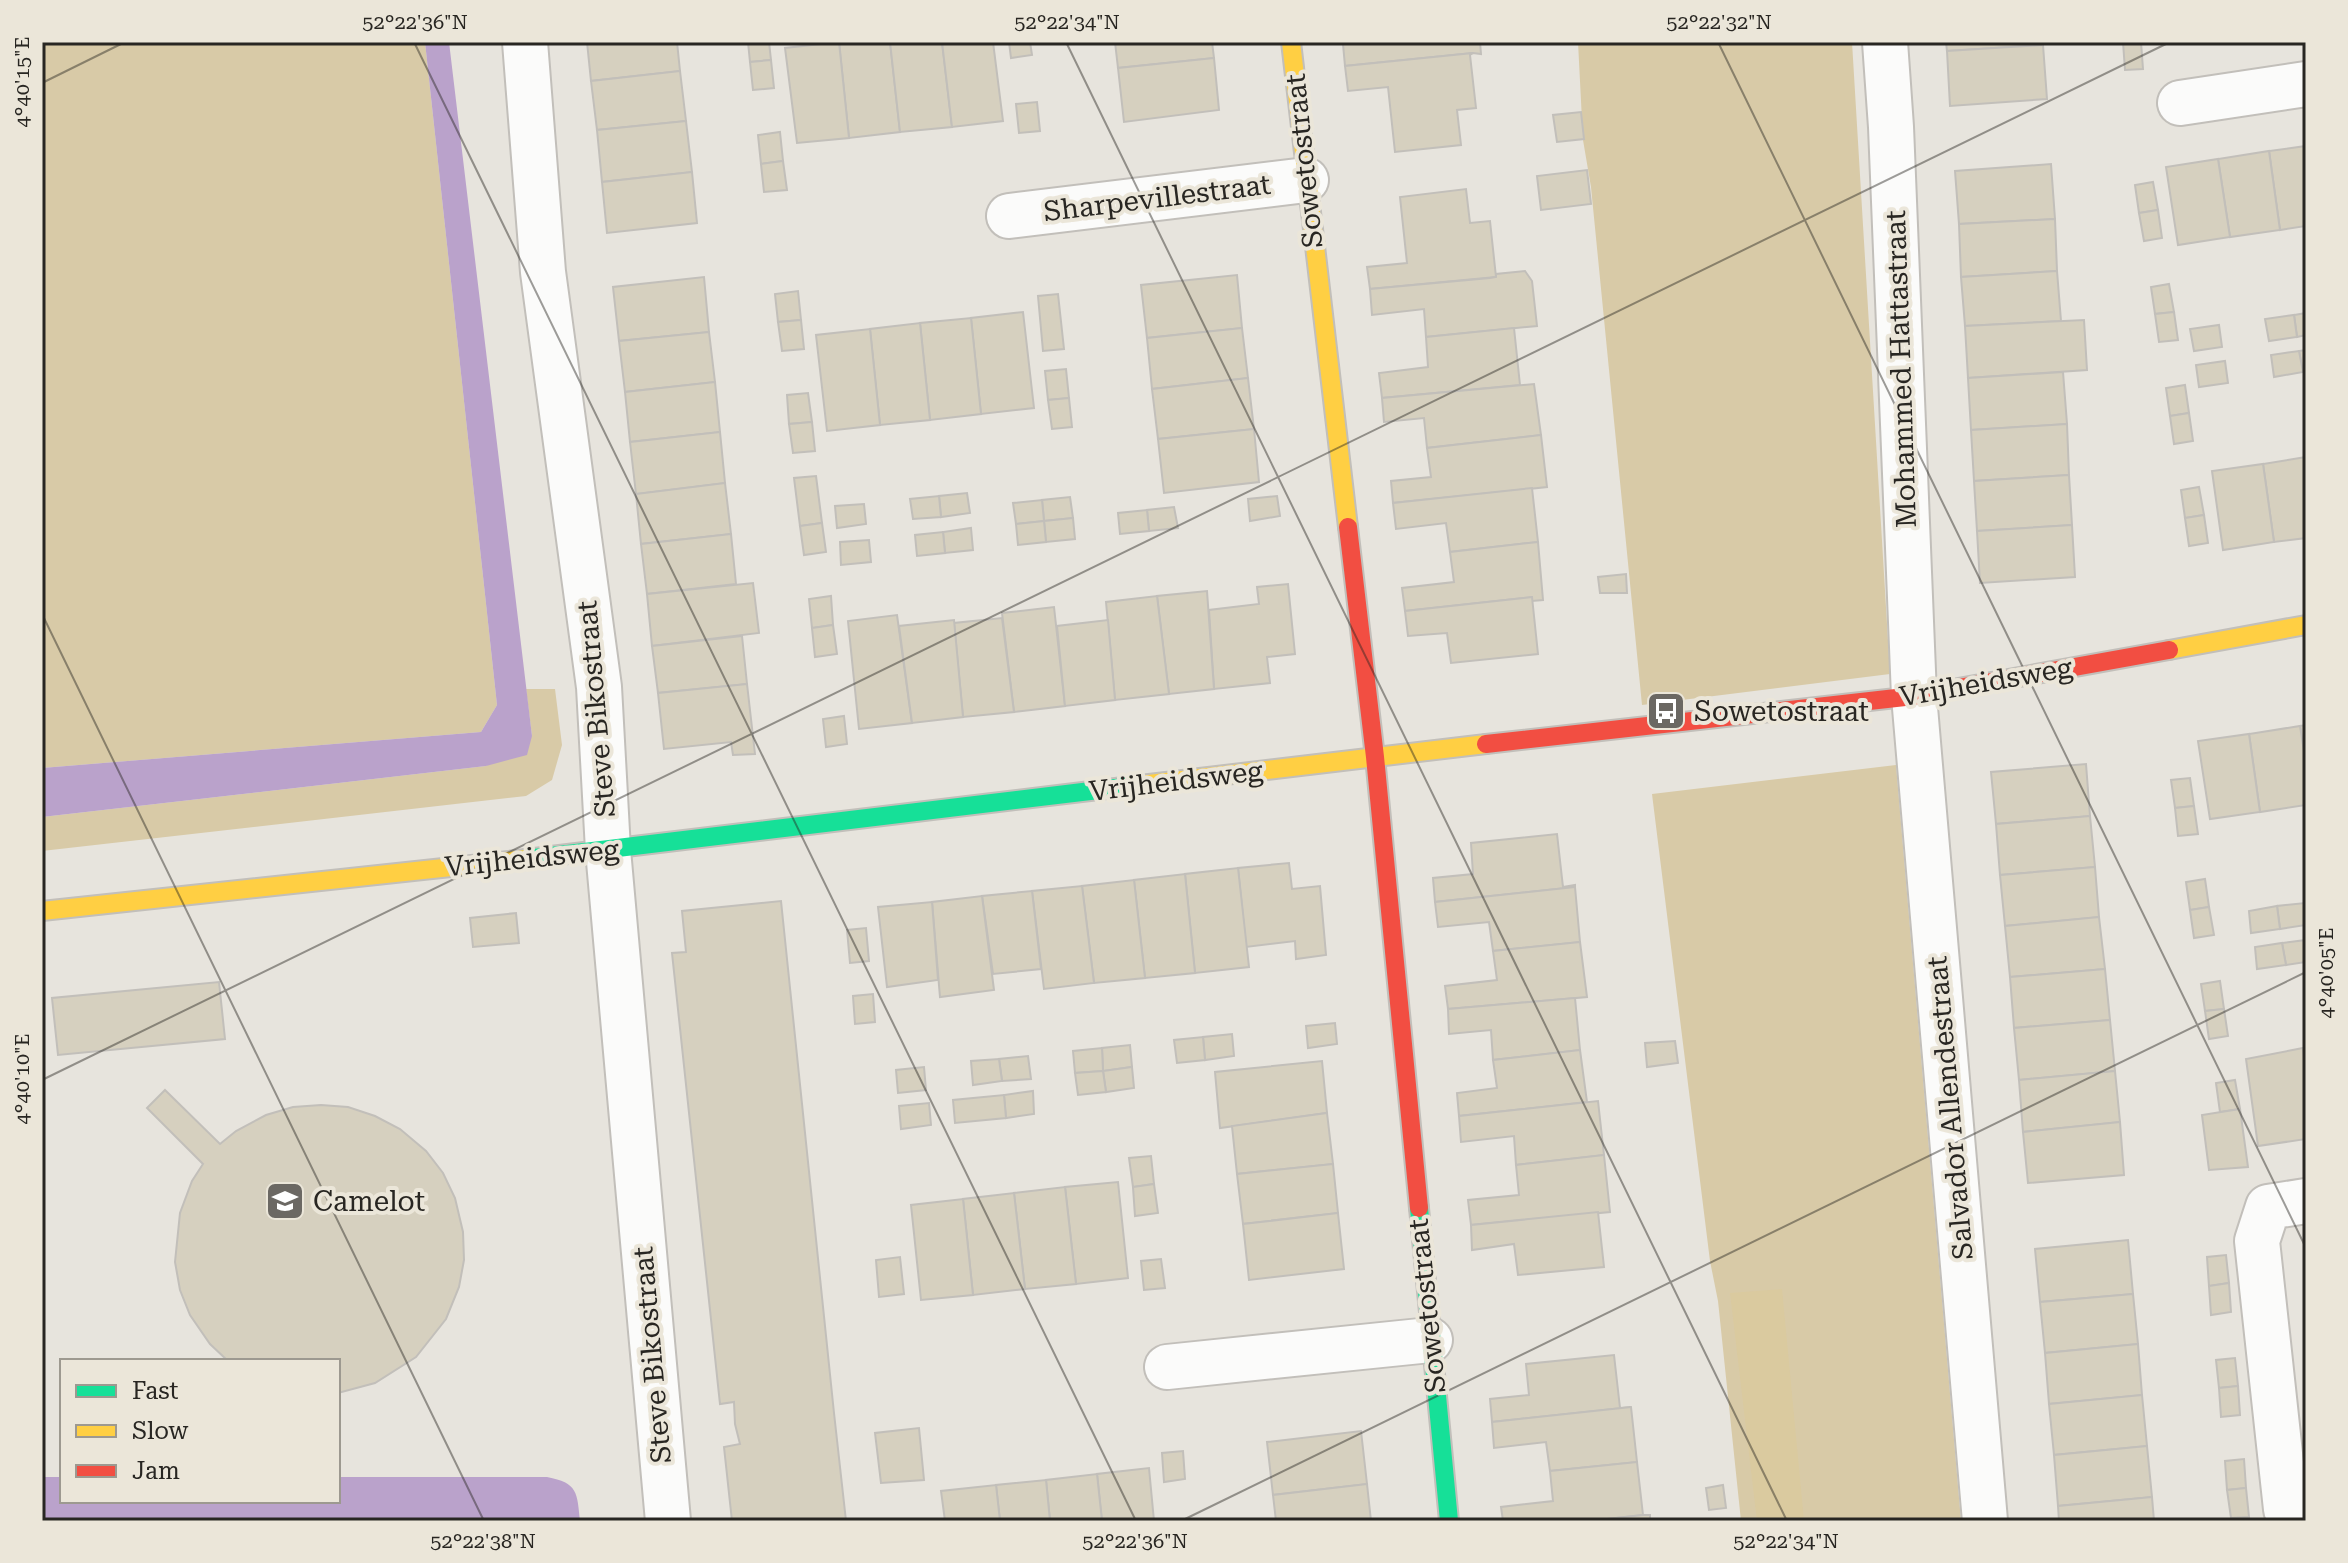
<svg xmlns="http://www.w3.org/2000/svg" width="2348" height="1563" font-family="'Roboto Serif',serif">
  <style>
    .green { fill: #d8caa7 }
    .forest { fill: #daca9f }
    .water { fill: #baa2cb }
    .building { fill: #d6d0bf; stroke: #c2bfba; stroke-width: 2 }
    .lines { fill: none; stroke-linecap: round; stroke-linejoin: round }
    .street-casing { stroke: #c2bfba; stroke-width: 48 }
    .fast-casing { stroke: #c2bfba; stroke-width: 22 }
    .slow-casing { stroke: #c2bfba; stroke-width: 22 }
    .jam-casing { stroke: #c2bfba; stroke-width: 22 }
    .street { stroke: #fbfbfa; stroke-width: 44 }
    .fast { stroke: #16e098; stroke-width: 18 }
    .slow { stroke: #ffcf43; stroke-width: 18 }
    .jam { stroke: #f24e42; stroke-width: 18 }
    .ticks { fill: none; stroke: #282622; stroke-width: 2; stroke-opacity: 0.45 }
    .labels { text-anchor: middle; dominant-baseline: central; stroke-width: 8; stroke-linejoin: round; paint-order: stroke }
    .street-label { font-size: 28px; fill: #282622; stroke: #ebe6d9 }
    .poi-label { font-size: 28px; fill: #282622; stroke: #ebe6d9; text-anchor: start }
    .neatline { fill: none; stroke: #282622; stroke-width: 3 }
    .ticks-label { font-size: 20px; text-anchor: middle; fill: #282622 }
  </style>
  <rect width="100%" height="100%" fill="#e7e4dd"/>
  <g class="green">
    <path d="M42 42H425L497 705 481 732 42 768Z"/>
    <path d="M1578 42H1852L1890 674 1642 705 1591 187 1583 140Z"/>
    <path d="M526 689H555L562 745 552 780 526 796 42 851V817L486 766 532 736Z"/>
    <path d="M1896 765 1961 1521H1741L1718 1301 1710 1261 1652 794Z"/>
  </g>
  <path class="forest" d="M1782 1289 1804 1521H1757L1730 1293Z"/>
  <g class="water">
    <path d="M425 42H449L532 736 527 755 486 766 42 817V768L481 732 497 705Z"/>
    <path d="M42 1477H62V1501H338V1477H547C578 1483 577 1492 580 1521H42Z"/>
  </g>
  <g class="building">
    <path d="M587 42H677L680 71 591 81Z"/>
    <path d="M748 42H769L771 60 750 62Z"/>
    <path d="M839 42H890L900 132 849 138Z"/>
    <path d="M839 42 849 138 797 143 785 48Z"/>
    <path d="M890 42H942L952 127 900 132Z"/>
    <path d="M942 42H993L1003 121 952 127Z"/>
    <path d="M1009 42H1030L1032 55 1011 58Z"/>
    <path d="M1115 42H1212L1214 58 1118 68Z"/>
    <path d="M1356 42H1480L1481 54 1473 53 1345 66 1343 44Z"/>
    <path d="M1946 42H2043V45L1947 51Z"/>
    <path d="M2123 42H2141L2143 69 2125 70Z"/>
    <path d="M2043 45 2047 99 1950 106 1947 51Z"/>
    <path d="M1473 53 1470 55 1476 108 1457 110 1461 145 1395 152 1388 87 1348 91 1345 66Z"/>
    <path d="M1214 58 1219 110 1124 122 1118 68Z"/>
    <path d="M771 60 774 88 753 90 750 62Z"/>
    <path d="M680 71 686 121 597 130 591 81Z"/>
    <path d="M1037 102 1040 131 1019 133 1016 104Z"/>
    <path d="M1581 112 1584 139 1557 142 1553 115Z"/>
    <path d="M686 121 692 172 602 182 597 130Z"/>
    <path d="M780 132 783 161 761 164 758 135Z"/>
    <path d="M2306 146V226L2280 230 2269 151Z"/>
    <path d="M2269 151 2280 230 2230 237 2218 159Z"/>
    <path d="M2218 159 2230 237 2178 245 2166 167Z"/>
    <path d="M783 161 787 190 764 192 761 164Z"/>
    <path d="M2051 164 2055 219 1959 224 1955 171Z"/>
    <path d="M1587 170 1591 204 1541 210 1537 176Z"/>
    <path d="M692 172 697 223 607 233 602 182Z"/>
    <path d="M2153 182 2158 210 2139 213 2135 185Z"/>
    <path d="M1466 189 1470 223 1490 221 1496 277 1370 289 1367 267 1407 263 1400 197Z"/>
    <path d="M2158 210 2162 238 2144 241 2139 213Z"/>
    <path d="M2055 219 2057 271 1961 277 1959 224Z"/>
    <path d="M1525 271 1532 281 1537 326 1426 337 1424 309 1372 315 1370 289 1490 278 1496 277V274Z"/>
    <path d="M2057 271 2061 321 1965 326 1961 277Z"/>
    <path d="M1237 275 1242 328 1147 338 1141 285Z"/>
    <path d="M704 277 709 332 619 341 613 287Z"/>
    <path d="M2169 284 2174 312 2155 314 2151 287Z"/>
    <path d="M798 291 801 320 778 322 775 294Z"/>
    <path d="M1058 294 1064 349 1043 351 1038 296Z"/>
    <path d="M1023 312 1034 408 981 414 971 318Z"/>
    <path d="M2174 312 2178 340 2159 342 2155 314Z"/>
    <path d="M2306 313V335L2297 337 2294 315Z"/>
    <path d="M2294 315 2297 337 2269 341 2265 319Z"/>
    <path d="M971 318 981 414 930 420 920 323Z"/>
    <path d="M801 320 804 349 782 351 778 322Z"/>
    <path d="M2084 320 2087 370 1968 378 1965 326Z"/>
    <path d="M920 323 930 420 880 425 870 329Z"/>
    <path d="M2219 325 2222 347 2194 351 2190 329Z"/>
    <path d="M1242 328 1248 378 1152 389 1147 338Z"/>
    <path d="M1514 328 1520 385 1382 398 1379 373 1428 367 1426 337Z"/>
    <path d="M870 329 880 425 827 431 816 335Z"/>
    <path d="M709 332 715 382 625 392 619 341Z"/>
    <path d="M2306 350V372H2303L2299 351Z"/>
    <path d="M2299 351 2303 372 2274 377 2271 355Z"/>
    <path d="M2225 361 2228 383 2199 387 2196 365Z"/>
    <path d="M1066 369 1069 398 1048 400 1045 371Z"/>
    <path d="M2063 372 2067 424 1971 430 1968 378Z"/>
    <path d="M1248 378 1254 429 1158 439 1152 389Z"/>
    <path d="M715 382 720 432 630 442 625 392Z"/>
    <path d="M1534 384 1541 435 1427 448 1424 418 1384 422 1382 398Z"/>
    <path d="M2185 385 2189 413 2170 416 2166 388Z"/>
    <path d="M808 393 812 422 789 424 787 395Z"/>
    <path d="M1069 398 1072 427 1052 429 1048 400Z"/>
    <path d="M2189 413 2193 441 2174 444 2170 416Z"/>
    <path d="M812 422 815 451 793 453 789 424Z"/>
    <path d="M2067 424 2069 475 1974 481 1971 430Z"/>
    <path d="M1254 429 1259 482 1164 493 1158 439Z"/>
    <path d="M720 432 725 483 636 494 630 442Z"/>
    <path d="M1541 435 1547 487 1393 503 1391 481 1431 477 1427 448Z"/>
    <path d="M2306 457V538L2274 542 2263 464Z"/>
    <path d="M2263 464 2274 542 2223 550 2212 471Z"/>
    <path d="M2069 475 2072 525 1977 531 1974 481Z"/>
    <path d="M816 476 822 523 800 526 794 478Z"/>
    <path d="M725 483 731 534 641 544 636 494Z"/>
    <path d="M2199 487 2204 515 2185 518 2181 490Z"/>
    <path d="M1532 488 1538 542 1450 552 1446 523 1396 529 1393 503Z"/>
    <path d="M967 493 970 513 941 517 939 496Z"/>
    <path d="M939 496 941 517 913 519 910 499Z"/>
    <path d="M1277 496 1280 516 1250 521 1248 499Z"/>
    <path d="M1070 497 1073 518 1044 521 1042 500Z"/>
    <path d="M1042 500 1044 521 1016 524 1013 503Z"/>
    <path d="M864 504 866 524 837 528 835 506Z"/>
    <path d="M1174 507 1178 528 1149 531 1147 510Z"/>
    <path d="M1147 510 1149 531 1120 534 1118 513Z"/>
    <path d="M2204 515 2208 543 2189 546 2185 518Z"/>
    <path d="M1073 518 1075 539 1046 542 1044 521Z"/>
    <path d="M1044 521 1046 542 1018 545 1016 524Z"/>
    <path d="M822 523 826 552 804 555 800 526Z"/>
    <path d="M2072 525 2075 577 1980 583 1977 531Z"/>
    <path d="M971 528 973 550 945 553 943 532Z"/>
    <path d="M943 532 945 553 917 556 915 535Z"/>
    <path d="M731 534 736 584 647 594 641 544Z"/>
    <path d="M869 540 871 562 841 565 840 542Z"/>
    <path d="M1538 542 1543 600 1532 601V597L1405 611 1402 588 1454 582 1450 552Z"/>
    <path d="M1626 574 1627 593H1600L1598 577Z"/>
    <path d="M753 583 759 633 652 646 647 594Z"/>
    <path d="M1288 584 1295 654 1267 657 1270 683 1214 689 1209 610 1259 604 1257 587Z"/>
    <path d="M1207 591 1214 689 1169 694 1157 596Z"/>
    <path d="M831 596 833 625 812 628 809 599Z"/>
    <path d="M1157 596 1169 694 1115 700 1106 602Z"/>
    <path d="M1532 597 1538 654 1451 663 1447 633 1408 636 1405 611Z"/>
    <path d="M1054 607 1065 706 1014 712 1002 613Z"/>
    <path d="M897 615 912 723 859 729 848 621Z"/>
    <path d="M1002 618 1014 712 963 717 954 623Z"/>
    <path d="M954 620 963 717 912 723 899 626Z"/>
    <path d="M1108 620 1115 700 1065 706 1057 626Z"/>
    <path d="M833 625 837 654 815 657 812 628Z"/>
    <path d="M742 636 747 684 658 693 652 646Z"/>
    <path d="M747 684 755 754 733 755 731 742 664 749 658 693Z"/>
    <path d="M844 716 847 744 826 747 823 719Z"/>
    <path d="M2306 725V764L2300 726Z"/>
    <path d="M2300 726 2306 764V805L2260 812 2249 734Z"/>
    <path d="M2249 734 2260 812 2210 819 2198 741Z"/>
    <path d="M2086 764 2090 816 1996 824 1991 772Z"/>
    <path d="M2190 778 2194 806 2175 808 2171 780Z"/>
    <path d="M2194 806 2198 834 2178 836 2175 808Z"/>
    <path d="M2090 816 2095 867 2000 875 1996 824Z"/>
    <path d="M1557 834 1563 887 1575 885V887L1435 902 1433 878 1473 874 1471 843Z"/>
    <path d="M1289 863 1292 889 1320 886 1326 955 1296 959 1295 941 1246 947 1238 868Z"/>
    <path d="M2095 867 2099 917 2005 926 2000 875Z"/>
    <path d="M1238 868 1249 967 1195 973 1185 874Z"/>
    <path d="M1185 874 1195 973 1145 978 1134 880Z"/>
    <path d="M2205 879 2209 907 2190 910 2186 882Z"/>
    <path d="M1134 880 1145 978 1094 983 1082 886Z"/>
    <path d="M1082 886 1094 983 1044 989 1032 891Z"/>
    <path d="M1575 887 1580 942 1493 951 1489 922 1438 927 1435 902Z"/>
    <path d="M1032 891 1041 969 993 974 982 896Z"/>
    <path d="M982 896 994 990 940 997 932 902Z"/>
    <path d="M781 901 834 1413 846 1521H732L724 1447 740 1444 735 1424 734 1402 720 1404 672 953 686 952 682 911Z"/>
    <path d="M932 902 938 980 887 987 878 907Z"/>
    <path d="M2305 903 2306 925 2280 929 2277 906Z"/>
    <path d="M2277 906 2280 929 2251 933 2249 911Z"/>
    <path d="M2209 907 2214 935 2194 938 2190 910Z"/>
    <path d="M516 913 519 943 473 947 470 918Z"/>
    <path d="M2099 917 2105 969 2010 977 2005 926Z"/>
    <path d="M866 928 869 961 850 963 847 930Z"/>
    <path d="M2306 940V962L2286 965 2282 943Z"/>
    <path d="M1580 942 1587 997 1448 1009 1445 986 1497 980 1493 951Z"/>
    <path d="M2282 943 2286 965 2257 969 2255 947Z"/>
    <path d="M2105 969 2110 1020 2014 1028 2010 977Z"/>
    <path d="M2220 981 2224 1009 2205 1011 2201 984Z"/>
    <path d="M219 982 225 1039 58 1055 52 998Z"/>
    <path d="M873 994 875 1022 855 1024 853 996Z"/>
    <path d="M1575 998 1580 1050 1493 1060 1491 1030 1449 1034 1448 1009Z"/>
    <path d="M2224 1009 2228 1036 2209 1039 2205 1011Z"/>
    <path d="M2110 1020 2115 1071 2019 1080 2014 1028Z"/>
    <path d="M1335 1023 1337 1044 1308 1048 1306 1026Z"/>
    <path d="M1232 1034 1234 1056 1205 1060 1203 1037Z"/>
    <path d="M1203 1037 1205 1060 1177 1063 1174 1040Z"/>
    <path d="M1675 1041 1678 1063 1647 1067 1645 1043Z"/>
    <path d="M1130 1045 1132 1067 1103 1071 1102 1048Z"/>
    <path d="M1102 1048 1103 1071 1075 1073 1073 1051Z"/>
    <path d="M2303 1048 2306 1073V1139L2258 1146 2246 1059Z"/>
    <path d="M1580 1050 1587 1102 1459 1116 1457 1093 1497 1088 1493 1060Z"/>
    <path d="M1028 1056 1031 1079 1002 1081 999 1059Z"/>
    <path d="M999 1059 1002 1081 973 1085 971 1061Z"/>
    <path d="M1322 1061 1327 1113 1220 1128 1215 1072Z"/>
    <path d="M924 1067 926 1090 898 1093 896 1070Z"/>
    <path d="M1132 1067 1134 1088 1106 1092 1103 1071Z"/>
    <path d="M1103 1071 1106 1092 1078 1095 1075 1073Z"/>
    <path d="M2115 1071 2120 1122 2023 1132 2019 1080Z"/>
    <path d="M2235 1080 2240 1109 2220 1112 2216 1083Z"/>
    <path d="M165 1090 220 1144 236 1131 266 1115 293 1107 321 1105 348 1107 375 1116 400 1129 426 1151 443 1173 455 1198 463 1232 464 1260 459 1287 446 1319 416 1357 375 1383 338 1393V1361H228L210 1344 190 1315 180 1290 175 1262 180 1213 192 1181 203 1164 147 1108Z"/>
    <path d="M1033 1091 1034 1114 1006 1118 1004 1095Z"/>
    <path d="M1004 1095 1006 1118 955 1123 953 1100Z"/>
    <path d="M1598 1101 1604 1155 1516 1165 1514 1136 1461 1142 1459 1116Z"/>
    <path d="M929 1103 931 1125 901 1129 899 1106Z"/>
    <path d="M2240 1109 2248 1167 2209 1170 2202 1115Z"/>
    <path d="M1327 1113 1333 1164 1237 1174 1232 1126Z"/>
    <path d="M2120 1122 2124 1175 2028 1183 2023 1132Z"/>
    <path d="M1604 1155 1610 1212 1471 1225 1468 1200 1519 1195 1516 1165Z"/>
    <path d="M1151 1156 1154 1184 1133 1187 1129 1158Z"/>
    <path d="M1333 1164 1338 1213 1243 1224 1237 1174Z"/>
    <path d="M1118 1182 1128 1278 1076 1284 1065 1187Z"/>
    <path d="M1154 1184 1158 1213 1135 1216 1133 1187Z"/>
    <path d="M1065 1187 1076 1284 1025 1289 1014 1193Z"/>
    <path d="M1014 1193 1025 1289 973 1295 963 1199Z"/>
    <path d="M963 1199 973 1295 921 1300 911 1205Z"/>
    <path d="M1598 1212 1604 1267 1518 1275 1514 1244 1472 1250 1471 1225Z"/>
    <path d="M1338 1213 1344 1269 1249 1280 1243 1224Z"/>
    <path d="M2128 1240 2133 1294 2040 1302 2035 1249Z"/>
    <path d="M2226 1255 2229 1283 2209 1286 2207 1257Z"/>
    <path d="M900 1257 904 1294 879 1297 876 1260Z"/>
    <path d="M1161 1259 1165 1288 1144 1290 1141 1261Z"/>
    <path d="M2229 1283 2231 1312 2211 1315 2209 1286Z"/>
    <path d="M2133 1294 2138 1344 2045 1353 2040 1302Z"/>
    <path d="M2138 1344 2142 1395 2049 1404 2045 1353Z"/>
    <path d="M1614 1355 1620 1408 1631 1407 1492 1422 1490 1399 1529 1395 1526 1364Z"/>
    <path d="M2235 1358 2238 1386 2219 1388 2216 1360Z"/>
    <path d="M2238 1386 2240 1415 2221 1417 2219 1388Z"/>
    <path d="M2142 1395 2147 1446 2054 1455 2049 1404Z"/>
    <path d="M1631 1407 1637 1462 1550 1471 1546 1442 1494 1448 1492 1422Z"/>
    <path d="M919 1428 924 1480 881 1483 875 1433Z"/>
    <path d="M1361 1431 1367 1484 1273 1495 1267 1442Z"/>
    <path d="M2147 1446 2152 1497 2058 1506 2054 1455Z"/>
    <path d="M1183 1451 1185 1479 1164 1482 1162 1453Z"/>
    <path d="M2244 1459 2246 1488 2227 1490 2225 1461Z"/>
    <path d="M1637 1462 1643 1515 1589 1521H1503L1501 1507 1553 1501 1550 1471Z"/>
    <path d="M1149 1468 1154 1521H1102L1097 1474Z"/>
    <path d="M1097 1474 1102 1521H1050L1046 1480Z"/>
    <path d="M1046 1480 1050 1521H1000L996 1485Z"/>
    <path d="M1367 1484 1371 1521H1276L1273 1495Z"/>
    <path d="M996 1485 1000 1521H945L941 1491Z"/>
    <path d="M1723 1485 1726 1508 1709 1510 1706 1488Z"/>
    <path d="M2246 1488 2249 1517 2231 1518 2227 1490Z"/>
    <path d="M2152 1497 2154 1521H2059L2058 1506Z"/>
    <path d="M1643 1515H1650V1521H1589Z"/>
  </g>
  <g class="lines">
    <defs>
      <g id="street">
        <path d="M525 42 543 272 599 687 608 850 668 1521"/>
        <path d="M1885 42 1891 127 1914 696 1985 1521"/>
        <path d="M2180 103 2306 84"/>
        <path d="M1009 216 1306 180"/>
        <path d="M2306 1201 2268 1207 2257 1241 2286 1509 2306 1521"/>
        <path d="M1167 1367 1430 1340"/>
      </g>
      <g id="fast">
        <path d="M526 859 1132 786"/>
        <path d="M1419 1208 1449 1521"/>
      </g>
      <g id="slow">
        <path d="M1291 42 1348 527"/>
        <path d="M2169 650 2306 625"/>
        <path d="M1132 786 1486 744"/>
        <path d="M42 911 526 859"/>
      </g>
      <g id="jam">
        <path d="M1348 527 1375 757 1419 1208"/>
        <path d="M1486 744 1914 696 2169 650"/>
      </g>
    </defs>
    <use href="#street" class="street-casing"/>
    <use href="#fast" class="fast-casing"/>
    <use href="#slow" class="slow-casing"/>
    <use href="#jam" class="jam-casing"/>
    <use href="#street" class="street"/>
    <use href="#fast" class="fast"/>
    <use href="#slow" class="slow"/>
    <use href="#jam" class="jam"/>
  </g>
  <path class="ticks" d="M414 42 1136 1521M1066 42 1787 1521M1718 42 2306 1248M42 83 125 42M42 614 484 1521M42 1080 2170 42M1181 1521 2306 972"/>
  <defs>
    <symbol id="bus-square" viewBox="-11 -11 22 22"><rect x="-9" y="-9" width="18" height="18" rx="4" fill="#6b6863" stroke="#ebe6d9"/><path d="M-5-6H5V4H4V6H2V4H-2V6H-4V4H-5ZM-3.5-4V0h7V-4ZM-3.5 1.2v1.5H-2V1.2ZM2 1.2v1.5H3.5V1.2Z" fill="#fff"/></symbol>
    <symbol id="school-square" viewBox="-11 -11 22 22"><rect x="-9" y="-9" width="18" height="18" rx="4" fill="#6b6863" stroke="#ebe6d9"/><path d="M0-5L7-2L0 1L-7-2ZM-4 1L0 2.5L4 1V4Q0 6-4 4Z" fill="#fff"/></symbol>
  </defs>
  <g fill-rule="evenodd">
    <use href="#bus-square" x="1644" y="689" width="44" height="44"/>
    <use href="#school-square" x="263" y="1179" width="44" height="44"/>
  </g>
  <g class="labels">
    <g class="street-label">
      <text transform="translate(1304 161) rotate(-96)">Sowetostraat</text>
      <text transform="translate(1157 198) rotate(-7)">Sharpevillestraat</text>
      <text transform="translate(1901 369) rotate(-92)">Mohammed Hattastraat</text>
      <text transform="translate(1986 682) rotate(-10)">Vrijheidsweg</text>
      <text transform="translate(596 709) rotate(-95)">Steve Bikostraat</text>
      <text transform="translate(1176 781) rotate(-7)">Vrijheidsweg</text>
      <text transform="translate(532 858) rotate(-6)">Vrijheidsweg</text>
      <text transform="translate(1950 1108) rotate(-95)">Salvador Allendestraat</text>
      <text transform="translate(1427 1306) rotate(-96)">Sowetostraat</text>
      <text transform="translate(652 1355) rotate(-95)">Steve Bikostraat</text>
    </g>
    <g class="poi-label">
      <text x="1694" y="711">Sowetostraat</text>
      <text x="313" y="1201">Camelot</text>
    </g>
  </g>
  <rect width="2348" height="1563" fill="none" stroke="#ebe6d9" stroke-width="88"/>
  <rect x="60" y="1359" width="280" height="144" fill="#ebe6d9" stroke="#9d9990" stroke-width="2"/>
  <rect x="76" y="1385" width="40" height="12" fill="#16e098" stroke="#9d9990" stroke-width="2"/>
  <text x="132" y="1399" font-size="24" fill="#282622">Fast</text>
  <rect x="76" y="1425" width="40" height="12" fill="#ffcf43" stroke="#9d9990" stroke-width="2"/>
  <text x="132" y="1439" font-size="24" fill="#282622">Slow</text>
  <rect x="76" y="1465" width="40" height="12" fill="#f24e42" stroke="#9d9990" stroke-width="2"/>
  <text x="132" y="1479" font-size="24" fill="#282622">Jam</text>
  <rect x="44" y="44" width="2260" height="1475" class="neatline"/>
  <g class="ticks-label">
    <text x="415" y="29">52°22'36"N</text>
    <text x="1067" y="29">52°22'34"N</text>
    <text x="1719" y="29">52°22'32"N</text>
    <text transform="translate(22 82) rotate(-90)" y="7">4°40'15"E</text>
    <text transform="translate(2326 973) rotate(-90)" y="7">4°40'05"E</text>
    <text transform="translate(22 1079) rotate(-90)" y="7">4°40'10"E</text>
    <text x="483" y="1548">52°22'38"N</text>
    <text x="1135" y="1548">52°22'36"N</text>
    <text x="1786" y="1548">52°22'34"N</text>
  </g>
</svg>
